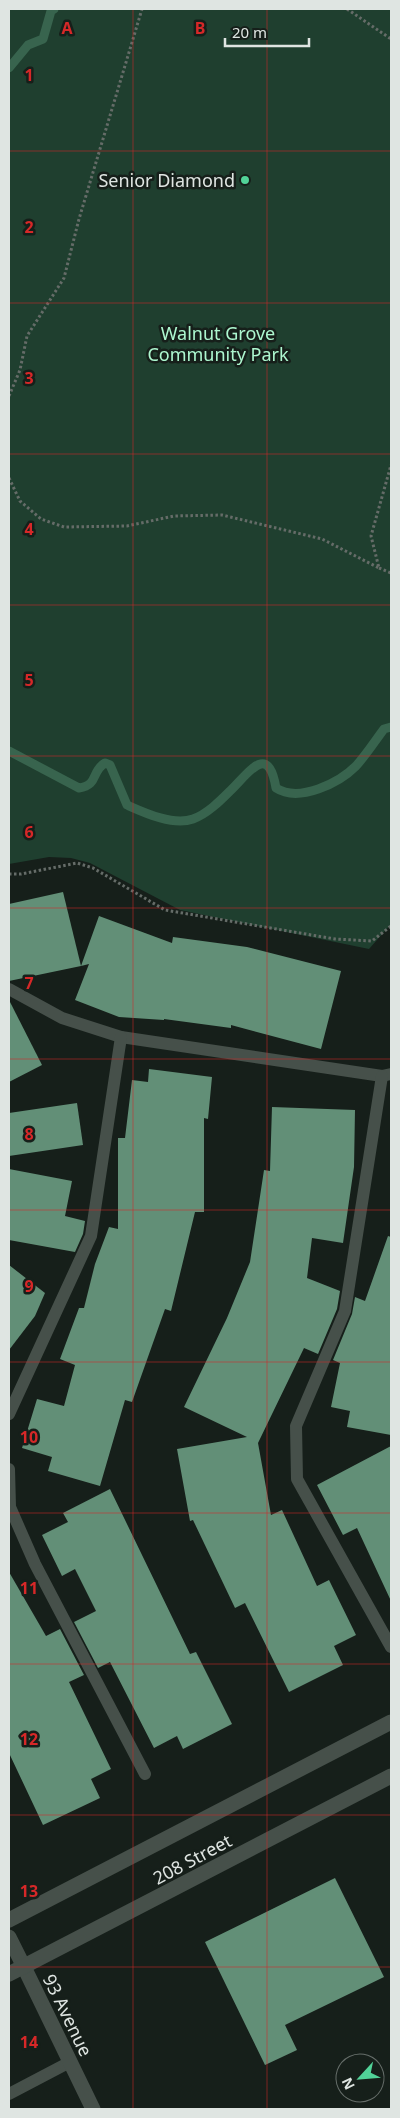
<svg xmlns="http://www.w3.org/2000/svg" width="400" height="2118" font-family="'Noto Sans',sans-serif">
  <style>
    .green { fill: #1f3f2f }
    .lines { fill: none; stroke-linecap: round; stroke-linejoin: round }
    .stream { stroke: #38644e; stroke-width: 9 }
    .building { fill: #628f77 }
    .path { stroke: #656c68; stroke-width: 3; stroke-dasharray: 2.5 2.5; stroke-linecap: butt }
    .lane { stroke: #46504a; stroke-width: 12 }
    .street { stroke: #46504a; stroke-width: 15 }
    .secondary { stroke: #46504a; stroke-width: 15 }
    .grid { fill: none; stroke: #d62828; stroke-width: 1; stroke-opacity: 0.55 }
    .poi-dot { fill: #51d398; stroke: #161f1a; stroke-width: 2 }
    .labels { text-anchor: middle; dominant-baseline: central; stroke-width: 5; stroke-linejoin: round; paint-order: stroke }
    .poi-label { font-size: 18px; fill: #dfe5e2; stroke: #161f1a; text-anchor: end }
    .park-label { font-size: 18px; fill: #adf7cf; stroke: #161f1a }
    .street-label { font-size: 18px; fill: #dfe5e2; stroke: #161f1a }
    .grid-label { font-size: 16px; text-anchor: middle; font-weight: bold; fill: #d62828; stroke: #161f1a; stroke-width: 5; stroke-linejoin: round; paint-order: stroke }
  </style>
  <rect width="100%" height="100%" fill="#161f1a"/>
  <path class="green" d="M9 9H391V924L369 949 180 910 90 863 71 858 49 857 9 864Z"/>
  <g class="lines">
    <g class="stream">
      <path d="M9 68 28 45 43 39 51 11 54 9"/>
      <path d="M9 751 79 788C99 785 91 771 105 763L110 765 127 805C145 813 173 826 193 819 207 814 220 801 230 791 248 774 268 741 276 788 299 803 339 783 356 766 366 755 375 741 384 729L391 727"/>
    </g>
  </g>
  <g class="building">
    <path d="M63 892 81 966 9 981V904Z"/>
    <path d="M99 916 172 943 173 937 247 947 341 971 321 1049 231 1025V1028L164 1019V1020L119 1017 75 1000 89 964 81 966Z"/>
    <path d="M9 1000 42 1065 9 1082Z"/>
    <path d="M149 1069 212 1077 208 1119 204 1118V1212H195L171 1311 165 1309 132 1402 125 1400 100 1486 48 1471 52 1457 22 1448 37 1399 64 1406 75 1365 60 1359 79 1308H84L95 1264 109 1227 118 1229V1138H125L132 1080 148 1082Z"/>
    <path d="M77 1103 83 1145 9 1156V1113Z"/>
    <path d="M272 1107 355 1110 354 1167 343 1243 312 1238 307 1278 340 1291 337 1309 318 1354 304 1348 258 1443 271 1515 282 1510 317 1586 329 1580 356 1635 334 1646 343 1665 289 1692 245 1603 235 1608 193 1520 190 1521 177 1449 247 1437 184 1407 227 1318 250 1262 264 1170 270 1171Z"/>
    <path d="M9 1169 72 1181 65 1216 85 1221 83 1234 75 1252 9 1240Z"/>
    <path d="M388 1236 391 1237V1435L347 1427 350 1411 331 1407 340 1363 333 1360 352 1314 355 1297 365 1301Z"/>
    <path d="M9 1265 45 1293 35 1316 9 1350Z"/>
    <path d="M391 1446V1601L357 1528 343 1535 317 1485Z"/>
    <path d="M110 1489 190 1654 196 1652 232 1724 183 1749 177 1736 154 1748 110 1662 98 1668 74 1622 96 1611 75 1569 62 1576 42 1535 68 1522 63 1513Z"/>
    <path d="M9 1572 46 1636 60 1629 84 1675 69 1682 111 1769 91 1779 100 1798 43 1825 9 1753Z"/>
    <path d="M335 1878 384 1977 285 2025 297 2050 265 2065 205 1942Z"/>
  </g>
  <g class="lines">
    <g class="path">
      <path d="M347 9 391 39"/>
      <path d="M9 396 20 370 27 336 64 278 79 219 142 9"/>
      <path d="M9 478 20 501 41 519 64 527 127 526 174 516 222 515 322 539 379 568 371 536 391 465"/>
      <path d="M379 568 391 573"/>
      <path d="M9 874H21L77 863 93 868 165 910 335 939 372 941 391 926"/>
    </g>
    <g class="lane">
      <path d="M9 989 62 1018 121 1037 382 1076 391 1074"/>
      <path d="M382 1076 345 1311 296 1426 297 1479 391 1647"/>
      <path d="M9 1414 91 1236 121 1037"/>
      <path d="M9 1469 10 1507 35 1564 145 1774"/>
      <path d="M9 2094 70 2062"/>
    </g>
    <path class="street" d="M24 1967 93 2109"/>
    <g class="secondary">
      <path d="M9 1920 391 1722"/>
      <path d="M9 1937 24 1967"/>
      <path d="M9 1974 391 1776"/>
    </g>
  </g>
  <path class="grid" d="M133 9V2109M267 9V2109M9 151H391M9 303H391M9 454H391M9 605H391M9 756H391M9 908H391M9 1059H391M9 1210H391M9 1362H391M9 1513H391M9 1664H391M9 1815H391M9 1967H391"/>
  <circle class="poi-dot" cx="245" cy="180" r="5"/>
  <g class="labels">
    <g class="poi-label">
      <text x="235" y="180">Senior Diamond</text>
    </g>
    <g class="park-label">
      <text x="218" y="333">Walnut Grove<tspan x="218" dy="21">Community Park</tspan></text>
    </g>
    <g class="street-label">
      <text transform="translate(192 1859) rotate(-28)">208 Street</text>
      <text transform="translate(68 2015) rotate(64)">93 Avenue</text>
    </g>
  </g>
  <g class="grid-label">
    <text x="67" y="34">A</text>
    <text x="200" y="34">B</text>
    <text x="29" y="81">1</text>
    <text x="29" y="233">2</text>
    <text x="29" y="384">3</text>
    <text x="29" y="535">4</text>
    <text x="29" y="686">5</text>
    <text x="29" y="838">6</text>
    <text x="29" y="989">7</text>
    <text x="29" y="1140">8</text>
    <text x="29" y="1292">9</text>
    <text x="29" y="1443">10</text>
    <text x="29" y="1594">11</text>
    <text x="29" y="1745">12</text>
    <text x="29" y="1897">13</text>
    <text x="29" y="2048">14</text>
  </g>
  <rect width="400" height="2118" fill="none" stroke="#dfe5e2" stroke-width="20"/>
  <g transform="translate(360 2078) rotate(244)"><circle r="24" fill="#161f1a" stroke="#666e6a"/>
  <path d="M0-4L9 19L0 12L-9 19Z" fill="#51d398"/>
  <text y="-8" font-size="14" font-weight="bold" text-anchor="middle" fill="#dfe5e2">N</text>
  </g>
  <path d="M225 38v8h84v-8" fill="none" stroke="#dfe5e2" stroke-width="2.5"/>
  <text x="232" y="38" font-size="15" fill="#dfe5e2" stroke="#161f1a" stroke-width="4" paint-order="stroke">20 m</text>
</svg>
